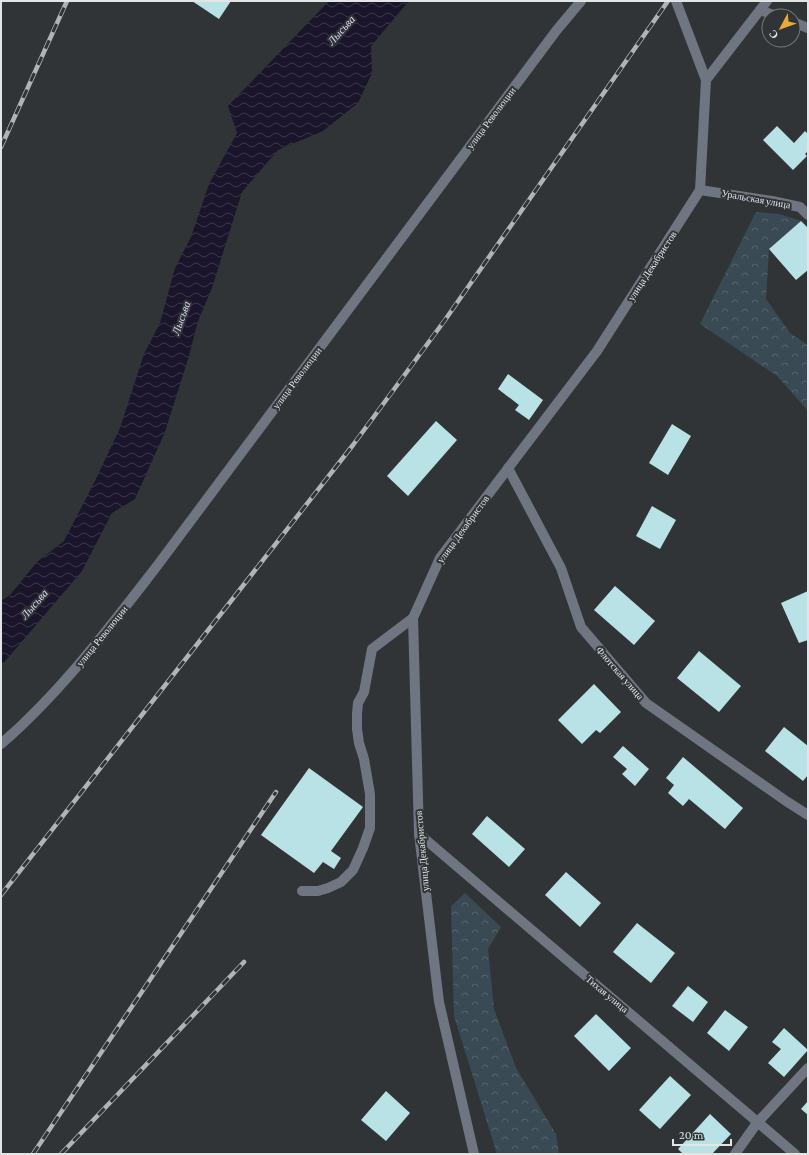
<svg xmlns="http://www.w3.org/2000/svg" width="809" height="1155" font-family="'Crimson Pro',serif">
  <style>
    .forest { fill: url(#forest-crowns) }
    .water { fill: url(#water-waves) }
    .building { fill: #b8e2e5 }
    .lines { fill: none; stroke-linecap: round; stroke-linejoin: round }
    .minor { stroke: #6f7581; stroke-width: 10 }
    .rail-casing { stroke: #b1b4b6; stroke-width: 4.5 }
    .rail { stroke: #303437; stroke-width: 3; stroke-dasharray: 9; stroke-linecap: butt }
    .labels { text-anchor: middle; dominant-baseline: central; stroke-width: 4; stroke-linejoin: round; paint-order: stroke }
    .street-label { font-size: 10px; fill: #e2e5e6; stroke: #303437 }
    .water-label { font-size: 11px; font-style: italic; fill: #ded8f8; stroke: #303437 }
  </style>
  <defs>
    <pattern id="forest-crowns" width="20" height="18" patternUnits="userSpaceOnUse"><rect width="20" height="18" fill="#394a54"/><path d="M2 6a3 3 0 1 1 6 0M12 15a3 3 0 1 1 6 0" fill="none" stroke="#55646d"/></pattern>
    <pattern id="water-waves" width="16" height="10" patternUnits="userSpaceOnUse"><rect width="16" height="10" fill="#1a152b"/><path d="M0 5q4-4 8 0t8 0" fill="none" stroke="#3b374a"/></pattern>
  </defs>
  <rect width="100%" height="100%" fill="#303437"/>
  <g class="forest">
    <path d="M756 212 779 214 801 221 769 249 766 299 790 333 808 345V411L777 376 700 324Z"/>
    <path d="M465 893 501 927 488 949 494 1009 516 1068 556 1134 559 1154H497L454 1016 451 906Z"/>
  </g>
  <path class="water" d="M329 1H409L371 46 372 73 358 103 323 131 278 150 242 192 212 288 198 321 189 356 165 432 135 499 112 513 82 571 1 666V601L10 595 37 562 64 541 94 483 120 428 144 354 160 323 175 268 191 237 209 184 237 133 228 106Z"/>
  <g class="building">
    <path d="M192 1H231L219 19Z"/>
    <path d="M777 126 794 143 805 131 808 134V151L805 154 807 156 793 170 763 140Z"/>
    <path d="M801 221 808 228V270L796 280 769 249Z"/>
    <path d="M508 374 543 400 529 420 515 410 519 405 498 389Z"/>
    <path d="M436 421 457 440 408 496 387 476Z"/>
    <path d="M672 424 691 436 668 475 649 463Z"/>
    <path d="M652 506 676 520 660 549 636 536Z"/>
    <path d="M615 586 655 621 634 645 594 610Z"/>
    <path d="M808 591V640L799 643 781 603Z"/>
    <path d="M699 651 741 686 719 712 677 678Z"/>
    <path d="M594 684 621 712 600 733 596 730 582 744 558 720Z"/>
    <path d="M784 727 808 746V775L803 781 765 751Z"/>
    <path d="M623 746 649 769 635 786 622 774 627 769 613 757Z"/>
    <path d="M683 757 743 808 725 829 689 799 683 806 668 793 674 785 666 778Z"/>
    <path d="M309 768 363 807 331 851 341 858 334 869 323 862 314 873 261 835Z"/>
    <path d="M487 816 525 849 509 867 472 834Z"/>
    <path d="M566 872 601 903 580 927 545 895Z"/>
    <path d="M637 923 675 953 651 983 613 952Z"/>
    <path d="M688 986 708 1002 693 1022 672 1006Z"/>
    <path d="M725 1010 748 1027 729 1051 707 1033Z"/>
    <path d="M596 1014 631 1048 609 1071 574 1036Z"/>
    <path d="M784 1028 808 1050 784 1077 768 1063 781 1049 772 1042Z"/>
    <path d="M670 1076 691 1095 660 1129 639 1110Z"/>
    <path d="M386 1091 410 1113 386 1141 361 1120Z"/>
    <path d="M808 1101V1115L801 1109Z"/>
    <path d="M710 1114 731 1134 712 1154H683L678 1149Z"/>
  </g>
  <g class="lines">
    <g class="minor">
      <path d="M760 10 776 16"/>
      <path d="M793 22 808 28"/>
      <path d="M706 80 767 1"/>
      <path d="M700 190 772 201 800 207 808 215"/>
      <path d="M508 468 561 568 581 627 646 703 786 801 808 815"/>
      <path d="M1 744C61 692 109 628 157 566L556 31 581 1"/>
      <path d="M419 834 795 1154"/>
      <path d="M302 891H318L328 888 341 882 353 870 363 848 370 828V794L364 759 359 743 357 729V714L358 703 364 692 372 649 413 618"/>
      <path d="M474 1154 439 1002 419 834 413 618 440 558 597 351 700 190 706 80 676 1"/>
      <path d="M735 1154 757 1123 808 1068"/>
    </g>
    <defs>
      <g id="rail">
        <path d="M1 147 67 1"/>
        <path d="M1 895 353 445 445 320 668 1"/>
        <path d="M33 1154 276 792"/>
        <path d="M61 1154 244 962"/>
      </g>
    </defs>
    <use href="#rail" class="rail-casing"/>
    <use href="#rail" class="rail"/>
  </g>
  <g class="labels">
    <g class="street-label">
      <text transform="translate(491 118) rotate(-53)">улица Революции</text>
      <text transform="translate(756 199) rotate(10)">Уральская улица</text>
      <text transform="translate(652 266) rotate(-57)">улица Декабристов</text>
      <text transform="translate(297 378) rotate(-53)">улица Революции</text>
      <text transform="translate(463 529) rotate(-54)">улица Декабристов</text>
      <text transform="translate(102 636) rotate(-51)">улица Революции</text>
      <text transform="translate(620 673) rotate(49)">Флотская улица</text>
      <text transform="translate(422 851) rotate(-95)">улица Декабристов</text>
      <text transform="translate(607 994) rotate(40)">Тихая улица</text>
    </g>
    <g class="water-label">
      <text transform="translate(341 30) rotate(-48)">Лысьва</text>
      <text transform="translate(181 318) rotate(-70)">Лысьва</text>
      <text transform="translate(34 604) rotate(-49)">Лысьва</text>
    </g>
  </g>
  <rect width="809" height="1155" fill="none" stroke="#e2e5e6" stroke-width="4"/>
  <g transform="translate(781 28) rotate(229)"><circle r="19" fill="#303437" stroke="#777b7d"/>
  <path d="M0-3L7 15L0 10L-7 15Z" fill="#eaaa39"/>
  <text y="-6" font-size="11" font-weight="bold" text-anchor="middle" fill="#e2e5e6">С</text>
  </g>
  <path d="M673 1139v6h58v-6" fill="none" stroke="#e2e5e6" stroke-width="2"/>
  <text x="679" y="1139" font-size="12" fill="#e2e5e6" stroke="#303437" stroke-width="3" paint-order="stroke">20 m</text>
</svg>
